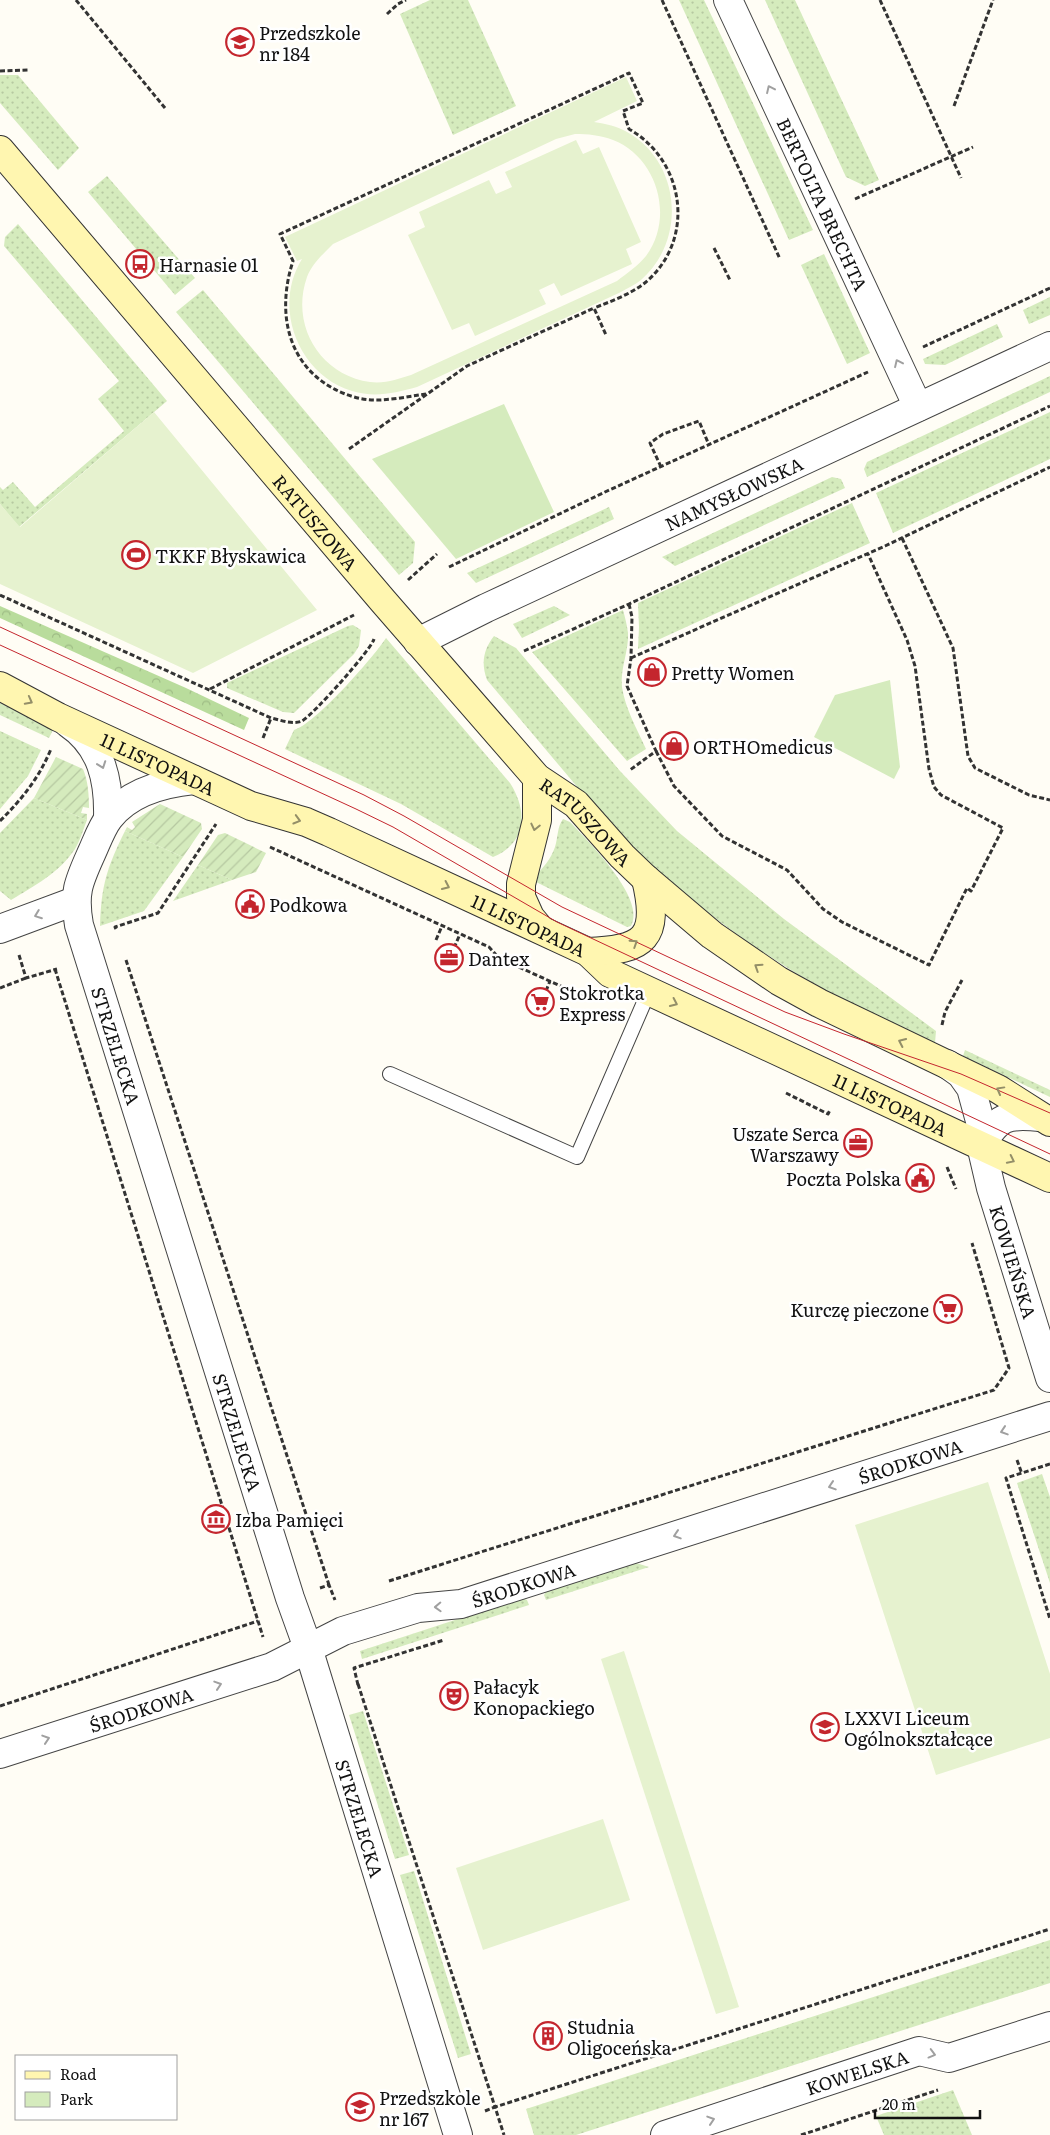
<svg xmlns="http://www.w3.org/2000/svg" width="1050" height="2135" font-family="Literata,serif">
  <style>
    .grass { fill: url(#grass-dots) }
    .forest { fill: url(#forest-crowns) }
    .park { fill: #d5ebbd }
    .garden { fill: url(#garden-furrows) }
    .pitch { fill: #e6f2cf; fill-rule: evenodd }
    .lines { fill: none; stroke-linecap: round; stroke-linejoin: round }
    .lane-casing { stroke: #444; stroke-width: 16 }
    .street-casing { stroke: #444; stroke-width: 30 }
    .secondary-casing { stroke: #333; stroke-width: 30 }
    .path { stroke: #333; stroke-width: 3; stroke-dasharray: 5 2.5; stroke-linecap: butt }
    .lane { stroke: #fff; stroke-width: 14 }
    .street { stroke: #fff; stroke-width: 28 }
    .secondary { stroke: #fff6b0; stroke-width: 28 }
    .tram { stroke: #c4262e; stroke-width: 1 }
    .oneway { stroke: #a0a0a0 }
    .oneway2 { stroke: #948f68 }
    .labels { text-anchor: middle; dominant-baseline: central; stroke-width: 5; stroke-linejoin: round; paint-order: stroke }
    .poi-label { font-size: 18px; fill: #111; stroke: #fff; text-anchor: start }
    .street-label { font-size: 18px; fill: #111; stroke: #fff }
  </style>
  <defs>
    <pattern id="grass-dots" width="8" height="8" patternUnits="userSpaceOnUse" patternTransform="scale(1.25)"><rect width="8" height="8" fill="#d5ebbd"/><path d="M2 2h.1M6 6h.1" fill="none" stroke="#b6c8a1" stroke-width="1.8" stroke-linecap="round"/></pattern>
    <pattern id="forest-crowns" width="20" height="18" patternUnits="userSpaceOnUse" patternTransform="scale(1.25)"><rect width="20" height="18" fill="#b9dc9c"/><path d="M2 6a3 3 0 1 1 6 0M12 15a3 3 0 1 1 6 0" fill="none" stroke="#9ebc85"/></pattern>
    <pattern id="garden-furrows" width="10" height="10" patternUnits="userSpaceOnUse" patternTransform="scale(1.25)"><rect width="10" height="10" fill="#d5ebbd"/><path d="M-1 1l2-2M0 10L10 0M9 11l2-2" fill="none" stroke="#b6c8a1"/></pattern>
  </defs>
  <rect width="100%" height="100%" fill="#fffdf5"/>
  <g class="grass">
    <path d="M430 0H468L516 106 453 135 400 14Z"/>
    <path d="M679 0H704L813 230 789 240Z"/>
    <path d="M765 0H795L879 180 865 186 846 177Z"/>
    <path d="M0 75H18L79 148 58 170 0 103Z"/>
    <path d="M107 176 195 278 175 295 88 192Z"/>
    <path d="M18 224 167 401 19 527 0 504V487L3 490 13 482 35 507 124 431 98 399 119 381 4 246 5 237Z"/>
    <path d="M824 254 870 353 847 364 801 265Z"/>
    <path d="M203 290 415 542 413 563 399 575 176 312Z"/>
    <path d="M1050 297V315L1029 324 1023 310Z"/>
    <path d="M997 324 1003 337 945 365 925 364 923 359Z"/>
    <path d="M1050 376V392L867 477 864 469 867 462Z"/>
    <path d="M1050 412V459L893 533 876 493Z"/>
    <path d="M832 477 841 479 845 488 675 566 662 557Z"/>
    <path d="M852 503 870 543 638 649 639 627 638 603Z"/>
    <path d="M609 507 614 519 476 583 467 573Z"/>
    <path d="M554 606 570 615 522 638 513 624Z"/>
    <path d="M623 610C625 617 627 625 628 633 629 651 620 668 622 687 625 708 637 729 646 749L627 761 532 652Z"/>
    <path d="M353 625 361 630 359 646 354 654 294 713 283 712 227 688V683L348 626Z"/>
    <path d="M494 636 516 648 620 771 677 831 784 919 936 1031 935 1043C893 1022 849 1004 808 980 751 947 700 909 652 865L649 866 590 802 487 680C481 664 483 650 494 636Z"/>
    <path d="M386 638 510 783C528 811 527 843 493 857L401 804 285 749 294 730C314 725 373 658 386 638Z"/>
    <path d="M0 703 54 728 49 738 0 715Z"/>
    <path d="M0 731 41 750 28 776 0 809Z"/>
    <path d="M34 798 87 820C83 830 80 841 75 849 59 873 34 886 11 900L0 891V833Z"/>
    <path d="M563 819 570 822C587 840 647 899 631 926L627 927 534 881V877C543 868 551 859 555 847 558 838 557 827 563 819Z"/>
    <path d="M125 831 183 857 144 911 100 926C101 886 107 867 125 831Z"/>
    <path d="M198 865 232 880 173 901Z"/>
    <path d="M965 1050 1050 1090V1097L963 1056Z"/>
    <path d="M1042 1474 1050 1497V1583L1017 1483Z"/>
    <path d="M633 1562 649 1567 546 1600 544 1595 547 1590Z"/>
    <path d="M522 1598 527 1600 529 1605 362 1659 360 1651Z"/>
    <path d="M363 1711 409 1855 395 1859 349 1715Z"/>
    <path d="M414 1871 471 2054 458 2058 400 1875Z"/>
    <path d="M1050 1940V1983L576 2135H534L526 2109Z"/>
    <path d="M953 2090 972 2135H884L876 2116Z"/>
  </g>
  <path class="forest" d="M0 606 186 688 249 718 244 730 0 618Z"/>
  <g class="park">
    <path d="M504 404 554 512 456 559 372 459Z"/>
    <path d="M890 680 900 767 894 779 814 737 835 695Z"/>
  </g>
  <g class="garden">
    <path d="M56 757 83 769C88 781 89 794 89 808L83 807 81 813 87 814V820L34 798Z"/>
    <path d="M160 804 201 823 202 829 183 857 125 831 127 827 132 830 135 827 132 822Z"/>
    <path d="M225 833 266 853 256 872 232 880 198 865 218 835Z"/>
  </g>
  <g class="pitch">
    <path d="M626 77 637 101 594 122C606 124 617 126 627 132 681 162 687 240 641 280 635 285 627 288 621 292L417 387C395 393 375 398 352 391 298 375 272 307 302 259L297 261 285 237ZM575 134C588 134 600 135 613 140 657 157 675 217 646 256 638 266 627 273 617 281L411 375C398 379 385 384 370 382 320 375 290 325 307 277 312 264 323 254 333 244L556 139Z"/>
    <path d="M576 140 583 154 599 147 641 242 626 249 632 264 561 296 554 283 539 290 546 304 475 336 469 323 452 330 408 235 425 227 419 212 489 180 496 194 512 187 505 172Z"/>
    <path d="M154 412 317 610 193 673 0 584V504L20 527Z"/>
    <path d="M988 1482 1050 1674V1738L936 1775 855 1525Z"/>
    <path d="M624 1651 739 2007 716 2014 601 1659Z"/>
    <path d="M603 1819 630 1900 483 1950 456 1868Z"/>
  </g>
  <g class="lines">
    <defs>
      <path id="lane" d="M390 1074 577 1157 649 991"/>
      <g id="street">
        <path id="s1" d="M728 0 918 407"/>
        <path id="s2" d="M418 642 486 608 1050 346"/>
        <path d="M68 723C102 746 109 780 108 818"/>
        <path id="s3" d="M194 780C164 783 129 792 109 818 102 827 97 841 92 852 79 881 73 892 79 925L290 1598 308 1648 458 2135"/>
        <path d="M0 929 75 901"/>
        <path id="s4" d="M947 1064 961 1074 971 1088 980 1121 981 1145 991 1188 1050 1378"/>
        <path d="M981 1145C999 1116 1006 1114 1040 1117"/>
        <path id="s5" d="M0 1754 272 1667 343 1631 418 1608 461 1604 1050 1416"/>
        <path id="s6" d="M665 2135 919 2051 949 2058 1050 2026"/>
      </g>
      <g id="secondary">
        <path id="s7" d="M0 150 383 601 537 778 576 804 622 856 646 879 712 935 779 981 819 1003 998 1089 1050 1122"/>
        <path id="s8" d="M0 686 58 717 251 806 306 822 329 832 588 952 610 973 1050 1178"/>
        <path d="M537 778V820L521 884V897L530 917 540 929"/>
        <path d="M588 952C645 950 660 938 646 879"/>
      </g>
    </defs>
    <use href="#lane" class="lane-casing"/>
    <use href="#street" class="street-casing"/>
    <use href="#secondary" class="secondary-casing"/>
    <g class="path">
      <path d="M76 0 165 108"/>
      <path d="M662 0 780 259"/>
      <path d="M880 0 961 178"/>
      <path d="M387 14 398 4 406 0"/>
      <path d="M0 71 28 70"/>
      <path d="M954 106 993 0"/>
      <path d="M855 199 973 147"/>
      <path d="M714 248 730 280"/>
      <path d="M923 347 1050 288"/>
      <path d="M426 394C403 397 377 404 354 397 291 378 274 319 293 261L280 234 629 73 643 103 623 111 629 129C685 161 696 239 646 282 631 294 612 301 594 308"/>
      <path d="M349 449 467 366 594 308 606 335"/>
      <path d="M661 467 650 443 663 434 699 421 709 445"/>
      <path d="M902 538 953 648 968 756 975 768 1029 795 1050 800"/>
      <path d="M449 567 605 492 868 372"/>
      <path d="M408 580 437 554"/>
      <path d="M0 595 271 718C281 720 292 725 302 721 313 715 371 650 374 639"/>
      <path d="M629 604 632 617 631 658 627 686 656 751 630 770"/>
      <path d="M524 651 629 604 1050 406"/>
      <path d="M631 658 885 546 1050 467"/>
      <path d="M210 689 354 615"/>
      <path d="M263 738 271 718"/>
      <path d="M656 751 674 786 722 836 787 870 823 909 842 922 929 965 967 888 971 891 1003 828 941 795 934 787 929 769 915 666 907 640 868 554"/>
      <path d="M0 821C22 799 39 778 51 749"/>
      <path d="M270 847 489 947 499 958 589 999"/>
      <path d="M116 929 115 927 158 913 216 824"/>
      <path d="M436 940 442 926"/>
      <path d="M454 948 460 934"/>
      <path d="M19 955 26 978 57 969"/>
      <path d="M126 960 329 1585"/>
      <path d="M55 969 263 1637"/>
      <path d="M0 988 26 978"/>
      <path d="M546 991 550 981"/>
      <path d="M942 1025 945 1012 962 980"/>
      <path d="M786 1093 828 1114 830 1110"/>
      <path d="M947 1167 956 1189"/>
      <path d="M1017 1460 1022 1474"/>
      <path d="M1050 1464 1006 1478 1050 1619"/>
      <path d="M389 1581 994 1390 1009 1368 972 1243"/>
      <path d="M320 1588 329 1585 335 1600"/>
      <path d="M358 1684 495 2107 1050 1929"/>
      <path d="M358 1685 354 1668 444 1640"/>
      <path d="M0 1706 258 1621"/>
      <path d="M485 2111 495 2107 504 2135"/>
      <path d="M801 2135 938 2090"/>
    </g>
    <use href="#lane" class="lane"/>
    <use href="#street" class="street"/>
    <use href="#secondary" class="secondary"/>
    <g class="tram">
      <path d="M0 627 364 795 404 816 562 907 785 1012 844 1034 961 1074 1050 1113"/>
      <path d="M0 645 356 809 393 827 557 922 1050 1154"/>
    </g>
  </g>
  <defs><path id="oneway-chevron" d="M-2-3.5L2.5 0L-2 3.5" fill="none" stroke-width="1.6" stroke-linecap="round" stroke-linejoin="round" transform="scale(1.25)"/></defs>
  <g class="oneway">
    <use href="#oneway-chevron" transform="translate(770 89) rotate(-115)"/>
    <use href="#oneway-chevron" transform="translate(898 363) rotate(-115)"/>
    <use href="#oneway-chevron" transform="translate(102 765) rotate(70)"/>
    <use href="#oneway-chevron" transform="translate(38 915) rotate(159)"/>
    <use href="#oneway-chevron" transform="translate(1004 1431) rotate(162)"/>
    <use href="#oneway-chevron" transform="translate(832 1486) rotate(162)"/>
    <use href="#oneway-chevron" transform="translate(677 1535) rotate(162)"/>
    <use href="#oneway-chevron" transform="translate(438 1607) rotate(178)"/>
    <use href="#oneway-chevron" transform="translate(218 1685) rotate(-18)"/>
    <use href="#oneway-chevron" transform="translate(46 1739) rotate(-18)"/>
    <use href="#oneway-chevron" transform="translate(932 2054) rotate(15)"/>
    <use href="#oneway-chevron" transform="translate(711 2120) rotate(-18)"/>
  </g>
  <g class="oneway2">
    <use href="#oneway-chevron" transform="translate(29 701) rotate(28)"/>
    <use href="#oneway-chevron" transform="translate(297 820) rotate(16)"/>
    <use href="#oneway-chevron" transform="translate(535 827) rotate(103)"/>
    <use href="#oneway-chevron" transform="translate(446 886) rotate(25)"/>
    <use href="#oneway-chevron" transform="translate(634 943) rotate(-33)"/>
    <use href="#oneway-chevron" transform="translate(758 967) rotate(-147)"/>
    <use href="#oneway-chevron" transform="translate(674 1003) rotate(25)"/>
    <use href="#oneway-chevron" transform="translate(902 1042) rotate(-155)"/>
    <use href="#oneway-chevron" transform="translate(1000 1090) rotate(-151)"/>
    <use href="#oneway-chevron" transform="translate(1011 1160) rotate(26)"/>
  </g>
  <defs>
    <symbol id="school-ring" viewBox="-11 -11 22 22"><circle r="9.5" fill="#fff" stroke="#c4262e" stroke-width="1.5"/><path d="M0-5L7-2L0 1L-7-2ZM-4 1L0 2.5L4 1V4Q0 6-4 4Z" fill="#c4262e"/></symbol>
    <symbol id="bus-ring" viewBox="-11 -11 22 22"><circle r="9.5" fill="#fff" stroke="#c4262e" stroke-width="1.5"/><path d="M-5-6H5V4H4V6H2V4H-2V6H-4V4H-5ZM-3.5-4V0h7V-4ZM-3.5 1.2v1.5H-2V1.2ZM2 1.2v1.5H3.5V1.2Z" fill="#c4262e"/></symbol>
    <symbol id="stadium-ring" viewBox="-11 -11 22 22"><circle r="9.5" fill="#fff" stroke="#c4262e" stroke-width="1.5"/><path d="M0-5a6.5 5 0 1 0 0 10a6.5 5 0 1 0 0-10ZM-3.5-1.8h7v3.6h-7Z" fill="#c4262e"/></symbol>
    <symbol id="shop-ring" viewBox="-11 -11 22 22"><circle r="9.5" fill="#fff" stroke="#c4262e" stroke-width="1.5"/><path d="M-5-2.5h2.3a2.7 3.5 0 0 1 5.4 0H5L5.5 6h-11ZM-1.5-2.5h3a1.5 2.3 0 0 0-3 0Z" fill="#c4262e"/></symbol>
    <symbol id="civic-ring" viewBox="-11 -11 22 22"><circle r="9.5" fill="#fff" stroke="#c4262e" stroke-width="1.5"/><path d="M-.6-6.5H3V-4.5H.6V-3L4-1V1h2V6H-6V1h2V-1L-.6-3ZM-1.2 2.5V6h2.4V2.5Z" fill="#c4262e"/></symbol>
    <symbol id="office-ring" viewBox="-11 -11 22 22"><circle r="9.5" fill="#fff" stroke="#c4262e" stroke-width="1.5"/><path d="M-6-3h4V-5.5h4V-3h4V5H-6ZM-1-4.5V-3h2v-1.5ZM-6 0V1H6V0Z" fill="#c4262e"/></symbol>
    <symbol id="supermarket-ring" viewBox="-11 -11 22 22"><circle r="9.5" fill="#fff" stroke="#c4262e" stroke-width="1.5"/><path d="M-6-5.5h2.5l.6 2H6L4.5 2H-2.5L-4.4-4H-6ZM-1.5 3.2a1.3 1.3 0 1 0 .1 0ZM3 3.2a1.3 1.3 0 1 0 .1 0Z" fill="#c4262e"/></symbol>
    <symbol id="museum-ring" viewBox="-11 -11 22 22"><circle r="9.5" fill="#fff" stroke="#c4262e" stroke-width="1.5"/><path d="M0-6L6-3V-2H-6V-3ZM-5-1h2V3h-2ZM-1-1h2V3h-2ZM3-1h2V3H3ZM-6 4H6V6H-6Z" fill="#c4262e"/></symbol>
    <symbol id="theatre-ring" viewBox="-11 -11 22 22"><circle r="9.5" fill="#fff" stroke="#c4262e" stroke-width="1.5"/><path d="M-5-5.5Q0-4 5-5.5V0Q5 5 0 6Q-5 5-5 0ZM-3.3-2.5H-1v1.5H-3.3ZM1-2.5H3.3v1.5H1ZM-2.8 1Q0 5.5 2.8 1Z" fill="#c4262e"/></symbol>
    <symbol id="building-ring" viewBox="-11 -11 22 22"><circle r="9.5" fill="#fff" stroke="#c4262e" stroke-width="1.5"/><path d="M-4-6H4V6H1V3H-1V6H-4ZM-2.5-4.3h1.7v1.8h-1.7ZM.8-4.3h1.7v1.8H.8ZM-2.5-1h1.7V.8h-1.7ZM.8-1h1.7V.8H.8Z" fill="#c4262e"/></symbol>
  </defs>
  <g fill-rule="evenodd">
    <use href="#school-ring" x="224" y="26" width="32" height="32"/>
    <use href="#bus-ring" x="124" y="248" width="32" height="32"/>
    <use href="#stadium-ring" x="120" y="539" width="32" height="32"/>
    <use href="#shop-ring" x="636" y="656" width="32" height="32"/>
    <use href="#shop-ring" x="658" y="730" width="32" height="32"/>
    <use href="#civic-ring" x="234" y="888" width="32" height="32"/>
    <use href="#office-ring" x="433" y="942" width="32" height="32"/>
    <use href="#supermarket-ring" x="524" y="986" width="32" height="32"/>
    <use href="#office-ring" x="842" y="1127" width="32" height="32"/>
    <use href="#civic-ring" x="904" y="1162" width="32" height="32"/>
    <use href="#supermarket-ring" x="932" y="1293" width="32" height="32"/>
    <use href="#museum-ring" x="200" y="1503" width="32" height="32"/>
    <use href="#theatre-ring" x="438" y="1680" width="32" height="32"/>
    <use href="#school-ring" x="809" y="1711" width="32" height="32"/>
    <use href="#building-ring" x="532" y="2020" width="32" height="32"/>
    <use href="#school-ring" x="344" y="2091" width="32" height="32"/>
  </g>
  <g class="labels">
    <g class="poi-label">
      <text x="259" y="32">Przedszkole<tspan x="259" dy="21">nr 184</tspan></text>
      <text x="159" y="264">Harnasie 01</text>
      <text x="155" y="555">TKKF Błyskawica</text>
      <text x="671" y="672">Pretty Women</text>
      <text x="693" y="746">ORTHOmedicus</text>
      <text x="269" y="904">Podkowa</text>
      <text x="468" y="958">Dantex</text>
      <text x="559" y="992">Stokrotka<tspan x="559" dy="21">Express</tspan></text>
      <text x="839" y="1133" text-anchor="end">Uszate Serca<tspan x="839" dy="21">Warszawy</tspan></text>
      <text x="901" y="1178" text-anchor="end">Poczta Polska</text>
      <text x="929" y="1309" text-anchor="end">Kurczę pieczone</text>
      <text x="235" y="1519">Izba Pamięci</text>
      <text x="473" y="1686">Pałacyk<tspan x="473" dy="21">Konopackiego</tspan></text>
      <text x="844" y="1717">LXXVI Liceum<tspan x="844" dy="21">Ogólnokształcące</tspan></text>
      <text x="567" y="2026">Studnia<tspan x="567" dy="21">Oligoceńska</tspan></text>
      <text x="379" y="2097">Przedszkole<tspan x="379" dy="21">nr 167</tspan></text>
    </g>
    <g class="street-label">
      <text stroke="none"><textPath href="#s1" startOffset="225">BERTOLTA BRECHTA</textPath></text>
      <text stroke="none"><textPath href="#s2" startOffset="349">NAMYSŁOWSKA</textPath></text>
      <text stroke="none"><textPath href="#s7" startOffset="488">RATUSZOWA</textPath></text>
      <text stroke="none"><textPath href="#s8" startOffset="176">11 LISTOPADA</textPath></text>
      <text stroke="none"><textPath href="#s7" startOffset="892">RATUSZOWA</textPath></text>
      <text stroke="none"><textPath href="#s8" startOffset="581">11 LISTOPADA</textPath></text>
      <text stroke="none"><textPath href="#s3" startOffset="336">STRZELECKA</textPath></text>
      <text stroke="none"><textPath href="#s8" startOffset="986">11 LISTOPADA</textPath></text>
      <text stroke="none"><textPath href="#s4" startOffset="214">KOWIEŃSKA</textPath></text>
      <text stroke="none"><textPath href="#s3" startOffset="741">STRZELECKA</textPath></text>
      <text stroke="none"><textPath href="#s5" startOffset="958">ŚRODKOWA</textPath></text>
      <text stroke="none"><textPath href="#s5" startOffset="552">ŚRODKOWA</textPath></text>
      <text stroke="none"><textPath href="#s5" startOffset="148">ŚRODKOWA</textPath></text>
      <text stroke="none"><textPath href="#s3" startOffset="1146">STRZELECKA</textPath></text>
      <text stroke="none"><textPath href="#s6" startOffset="202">KOWELSKA</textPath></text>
    </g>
  </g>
  <rect x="15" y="2055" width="162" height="65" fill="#ffffff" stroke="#a0a0a0"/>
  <rect x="25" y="2071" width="25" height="8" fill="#fff6b0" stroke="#a0a0a0"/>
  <text x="60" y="2080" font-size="15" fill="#111111">Road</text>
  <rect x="25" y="2092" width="25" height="15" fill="#d5ebbd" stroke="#a0a0a0"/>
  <text x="60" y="2105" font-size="15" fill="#111111">Park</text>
  <path d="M875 2110v8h105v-8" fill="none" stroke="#111111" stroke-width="2.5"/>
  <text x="882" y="2110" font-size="15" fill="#111111" stroke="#ffffff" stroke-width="4" paint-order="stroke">20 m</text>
</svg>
